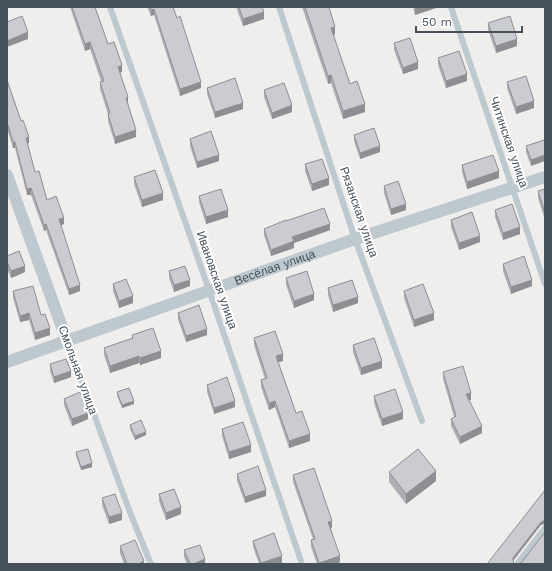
<svg xmlns="http://www.w3.org/2000/svg" width="552" height="571" font-family="'Work Sans',sans-serif">
  <style>
    .lines { fill: none; stroke-linecap: round; stroke-linejoin: round }
    .service { stroke: #bdc8cf; stroke-width: 6 }
    .minor { stroke: #bdc8cf; stroke-width: 12 }
    .wall { fill: #aeafb5 }
    .shaded-wall { fill: #8d8f93 }
    .building { fill: #caccd2; stroke: #8d8f93 }
    .labels { text-anchor: middle; dominant-baseline: central; stroke-width: 4; stroke-linejoin: round; paint-order: stroke }
    .street-label { font-size: 12px; fill: #45505a; stroke: #fff }
  </style>
  <rect width="100%" height="100%" fill="#f0eded"/>
  <g class="lines">
    <g class="service">
      <path d="M110 7 209 290 301 561"/>
      <path d="M279 7 355 239 422 421"/>
      <path d="M451 7 545 284"/>
      <path d="M67 341 131 515 151 564"/>
      <path d="M517 564 545 528"/>
    </g>
    <g class="minor">
      <path d="M7 175 67 341"/>
      <path id="s1" d="M7 362 355 239 545 177"/>
    </g>
  </g>
  <g class="wall">
    <path d="M70 7H95L108 44 122 72 120 73 136 137 115 144 108 121V114L100 89V82L101 81 90 49 85 51Z"/>
    <path d="M147 7H173L201 88 180 96 154 15 151 16Z"/>
    <path d="M236 7H262L264 19 243 26Z"/>
    <path d="M302 7H329L335 35H333L350 84 365 112 343 119 331 83 328 84Z"/>
    <path d="M413 7H436V8L415 15Z"/>
    <path d="M488 23 517 46 496 53 488 30Z"/>
    <path d="M394 43 418 69 403 74 394 50Z"/>
    <path d="M438 58 467 81 446 88 438 65Z"/>
    <path d="M7 80 29 143 27 144 35 172 47 200 64 224 61 225 80 291 69 295 46 230 44 231 31 195H27L15 148H13L7 128Z"/>
    <path d="M507 82 534 108 516 114 507 88Z"/>
    <path d="M207 88 243 109 215 118 207 94Z"/>
    <path d="M264 90 292 112 272 119 264 97Z"/>
    <path d="M354 135 380 152 360 159 354 141Z"/>
    <path d="M190 139 219 161 197 168 190 146Z"/>
    <path d="M544 140 531 166 526 152V146Z"/>
    <path d="M305 164 329 185 312 191 305 171Z"/>
    <path d="M462 165 499 178 467 189 462 172Z"/>
    <path d="M134 177 163 200 142 207 134 184Z"/>
    <path d="M384 186 406 210 391 215 384 193Z"/>
    <path d="M545 189V220L538 198V191Z"/>
    <path d="M199 196 228 217 206 224 199 202Z"/>
    <path d="M495 210 520 234 503 240 495 217Z"/>
    <path d="M451 220 480 242 459 250 451 227Z"/>
    <path d="M286 221 330 230 294 243V248L271 256 264 235V229Z"/>
    <path d="M7 256 25 272 11 278 7 269Z"/>
    <path d="M503 264 532 286 511 294 503 271Z"/>
    <path d="M169 271 190 286 174 292 169 278Z"/>
    <path d="M286 278 314 300 294 308 286 285Z"/>
    <path d="M113 284 133 303 119 308 113 291Z"/>
    <path d="M328 288 358 303 333 312 328 295Z"/>
    <path d="M13 291 41 315 50 335 35 340 29 320 20 322 13 298Z"/>
    <path d="M404 291 434 320 414 327 404 298Z"/>
    <path d="M178 313 207 335 186 342 178 320Z"/>
    <path d="M132 335 161 358 140 365 139 363 110 373 104 355V348L132 338Z"/>
    <path d="M254 338 283 361 278 362 296 413 310 441 289 448 275 407 269 410 261 387V380L265 379 254 345Z"/>
    <path d="M353 345 382 368 361 375 353 352Z"/>
    <path d="M50 364 71 377 54 383 50 371Z"/>
    <path d="M443 372 471 400H469L482 433 460 444 451 426V419L454 417 443 379Z"/>
    <path d="M207 385 235 407 214 414 207 392Z"/>
    <path d="M117 392 134 404 122 408 117 396Z"/>
    <path d="M374 396 403 419 382 426 374 403Z"/>
    <path d="M64 399 88 419 72 426 64 405Z"/>
    <path d="M130 425 146 435 135 440 130 429Z"/>
    <path d="M222 429 251 452 229 459 222 436Z"/>
    <path d="M76 452 92 467 81 470 76 456Z"/>
    <path d="M389 472 436 481 406 504 389 482Z"/>
    <path d="M237 474 266 496 245 503 237 481Z"/>
    <path d="M293 475 332 528H331L340 562 335 564H317L311 547V540L313 539 293 482Z"/>
    <path d="M159 494 181 514 166 520 159 501Z"/>
    <path d="M102 498 122 520 109 524 102 505Z"/>
    <path d="M253 541 282 563 279 564H259L253 547Z"/>
    <path d="M120 546 144 564H124L120 553Z"/>
    <path d="M184 550 205 564H187L184 557Z"/>
  </g>
  <g class="shaded-wall">
    <path d="M420 7H436V8L415 15V8Z"/>
    <path d="M154 9V15L151 16V10Z"/>
    <path d="M264 12V19L243 26V19Z"/>
    <path d="M335 27V35L331 36V28Z"/>
    <path d="M28 32V39L7 47V41Z"/>
    <path d="M517 39V46L496 53V46Z"/>
    <path d="M90 42V49L85 51V44Z"/>
    <path d="M418 62V69L403 74V68Z"/>
    <path d="M122 65V72L118 73V67Z"/>
    <path d="M467 74V81L446 88V81Z"/>
    <path d="M331 75V83L328 84V76Z"/>
    <path d="M201 82V88L180 96V89Z"/>
    <path d="M128 97V104L126 105V98Z"/>
    <path d="M534 101V108L516 114V107Z"/>
    <path d="M243 103V109L215 118V112Z"/>
    <path d="M365 104V112L343 119V111Z"/>
    <path d="M292 105V112L272 119V113Z"/>
    <path d="M136 130V137L115 144V137Z"/>
    <path d="M29 137V143L26 144V138Z"/>
    <rect x="13" y="142" width="2" height="6"/>
    <path d="M380 146V152L360 159V153Z"/>
    <path d="M219 155V161L197 168V162Z"/>
    <path d="M545 155V161L531 166V160Z"/>
    <path d="M499 171V178L467 189V182Z"/>
    <path d="M329 178V185L312 191V184Z"/>
    <path d="M31 188V195H27V189Z"/>
    <path d="M163 193V200L142 207V200Z"/>
    <path d="M406 204V210L391 215V209Z"/>
    <path d="M228 210V217L206 224V217Z"/>
    <path d="M64 218V224L59 226V219Z"/>
    <path d="M46 224V230L44 231V225Z"/>
    <path d="M330 224V230L294 243V248L271 256V250L292 237Z"/>
    <path d="M520 227V234L503 240V233Z"/>
    <path d="M480 236V242L459 250V243Z"/>
    <path d="M25 266V272L11 278V271Z"/>
    <path d="M190 280V286L174 292V285Z"/>
    <path d="M532 280V286L511 294V287Z"/>
    <path d="M80 285V291L69 295V289Z"/>
    <path d="M314 294V300L294 308V301Z"/>
    <path d="M133 296V303L119 308V301Z"/>
    <path d="M358 297V303L333 312V305Z"/>
    <path d="M29 313V320L20 322V316Z"/>
    <path d="M434 313V320L414 327V320Z"/>
    <path d="M50 328V335L35 340V333Z"/>
    <path d="M207 329V335L186 342V336Z"/>
    <path d="M161 351V358L140 365V358Z"/>
    <path d="M283 354V361L276 363V356Z"/>
    <path d="M139 356V363L110 373V366Z"/>
    <path d="M382 361V368L361 375V368Z"/>
    <path d="M71 371V377L54 383V377Z"/>
    <path d="M471 393V400L466 401V394Z"/>
    <path d="M134 401V404L122 408V405Z"/>
    <path d="M235 401V407L214 414V408Z"/>
    <path d="M275 401V407L269 410V403Z"/>
    <path d="M403 412V419L382 426V419Z"/>
    <path d="M88 413V419L72 426V419Z"/>
    <path d="M482 426V433L460 444V437Z"/>
    <path d="M146 432V435L135 440V436Z"/>
    <path d="M310 434V441L289 448V441Z"/>
    <path d="M251 445V452L229 459V452Z"/>
    <path d="M92 463V467L81 470V467Z"/>
    <path d="M436 471V481L406 504V494Z"/>
    <path d="M266 490V496L245 503V497Z"/>
    <path d="M181 507V514L166 520V513Z"/>
    <path d="M122 513V520L109 524V517Z"/>
    <path d="M545 520V524L541 525 513 561V564V558L541 522Z"/>
    <path d="M332 521V528L328 529V522Z"/>
    <path d="M282 556V563L279 564H261V563Z"/>
    <path d="M340 556V562L335 564H319V563Z"/>
    <path d="M205 559V564H193Z"/>
    <path d="M144 561V564H140V563Z"/>
  </g>
  <g class="building">
    <path d="M72 7H95L108 44 114 42 122 65 118 67 128 97 126 98 136 130 115 137 108 114 110 113 100 82 104 81 90 42 85 44Z"/>
    <path d="M150 7H173L177 18 180 16 201 82 180 89 154 9 151 10Z"/>
    <path d="M239 7H262L264 12 243 19Z"/>
    <path d="M305 7H329L335 27 331 28 350 84 357 81 365 104 343 111 331 75 328 76Z"/>
    <path d="M22 16 28 32 7 41V22Z"/>
    <path d="M510 16 517 39 496 46 488 23Z"/>
    <path d="M410 38 418 62 403 68 394 43Z"/>
    <path d="M459 51 467 74 446 81 438 58Z"/>
    <path d="M526 76 534 101 516 107 507 82Z"/>
    <path d="M235 78 243 103 215 112 207 88Z"/>
    <path d="M7 80 21 121 23 120 29 137 26 138 35 172 39 171 47 200 56 196 64 218 59 219 80 285 69 289 46 224 44 225 31 188 27 189 15 142H13L7 122Z"/>
    <path d="M284 83 292 105 272 113 264 90Z"/>
    <path d="M374 128 380 146 360 153 354 135Z"/>
    <path d="M211 131 219 155 197 162 190 139Z"/>
    <path d="M544 140 545 144V155L531 160 526 146Z"/>
    <path d="M493 155 499 171 467 182 462 165Z"/>
    <path d="M322 159 329 178 312 184 305 164Z"/>
    <path d="M155 170 163 193 142 200 134 177Z"/>
    <path d="M398 181 406 204 391 209 384 186Z"/>
    <path d="M221 189 228 210 206 217 199 196Z"/>
    <path d="M545 189V213L538 191Z"/>
    <path d="M512 204 520 227 503 233 495 210Z"/>
    <path d="M324 208 330 224 292 237 294 241 271 250 264 229 286 220V221Z"/>
    <path d="M472 212 480 236 459 243 451 220Z"/>
    <path d="M19 251 25 266 11 271 7 262V256Z"/>
    <path d="M524 256 532 280 511 287 503 264Z"/>
    <path d="M185 266 190 280 174 285 169 271Z"/>
    <path d="M307 271 314 294 294 301 286 278Z"/>
    <path d="M126 279 133 296 119 301 113 284Z"/>
    <path d="M352 280 358 297 333 305 328 288Z"/>
    <path d="M423 284 434 313 414 320 404 291Z"/>
    <path d="M33 286 41 315 45 314 50 328 35 333 29 313 20 316 13 291Z"/>
    <path d="M199 305 207 329 186 336 178 313Z"/>
    <path d="M153 328 161 351 140 358 139 356 110 366 104 348 133 338 132 335Z"/>
    <path d="M275 331 283 354 276 356 296 413 302 411 310 434 289 441 275 401 269 403 261 380 267 378 254 338Z"/>
    <path d="M374 338 382 361 361 368 353 345Z"/>
    <path d="M66 359 71 371 54 377 50 364Z"/>
    <path d="M463 366 471 393 466 394 482 426 460 437 451 419 456 416 443 372Z"/>
    <path d="M227 377 235 401 214 408 207 385Z"/>
    <path d="M129 388 134 401 122 405 117 392Z"/>
    <path d="M395 389 403 412 382 419 374 396Z"/>
    <path d="M80 392 88 413 72 419 64 399Z"/>
    <path d="M141 420 146 432 135 436 130 425Z"/>
    <path d="M243 422 251 445 229 452 222 429Z"/>
    <path d="M88 449 92 463 81 467 76 452Z"/>
    <path d="M418 449 436 471 406 494 389 472Z"/>
    <path d="M258 466 266 490 245 497 237 474Z"/>
    <path d="M314 468 332 521 328 522 340 556 319 563 311 540 315 539 293 475Z"/>
    <path d="M174 489 181 507 166 513 159 494Z"/>
    <path d="M545 490V520L541 522 513 558V560L514 564H487Z"/>
    <path d="M115 494 122 513 109 517 102 498Z"/>
    <path d="M545 532V564H519L521 563Z"/>
    <path d="M274 533 282 556 261 563 253 541Z"/>
    <path d="M135 540 144 561 140 563 141 564H127L120 546Z"/>
    <path d="M200 545 205 559 193 564H190L184 550Z"/>
  </g>
  <g class="labels">
    <g class="street-label">
      <text transform="translate(509 142) rotate(71)">Читинская улица</text>
      <text transform="translate(359 212) rotate(71)">Рязанская улица</text>
      <text stroke="none"><textPath href="#s1" startOffset="284">Весёлая улица</textPath></text>
      <text transform="translate(217 280) rotate(71)">Ивановская улица</text>
      <text transform="translate(78 370) rotate(70)">Смольная улица</text>
    </g>
  </g>
  <rect width="552" height="571" fill="none" stroke="#45505a" stroke-width="16"/>
  <path d="M416 26v6h106v-6" fill="none" stroke="#45505a" stroke-width="2"/>
  <text x="422" y="26" font-size="12" fill="#45505a" stroke="#ffffff" stroke-width="3" paint-order="stroke">50 m</text>
</svg>
